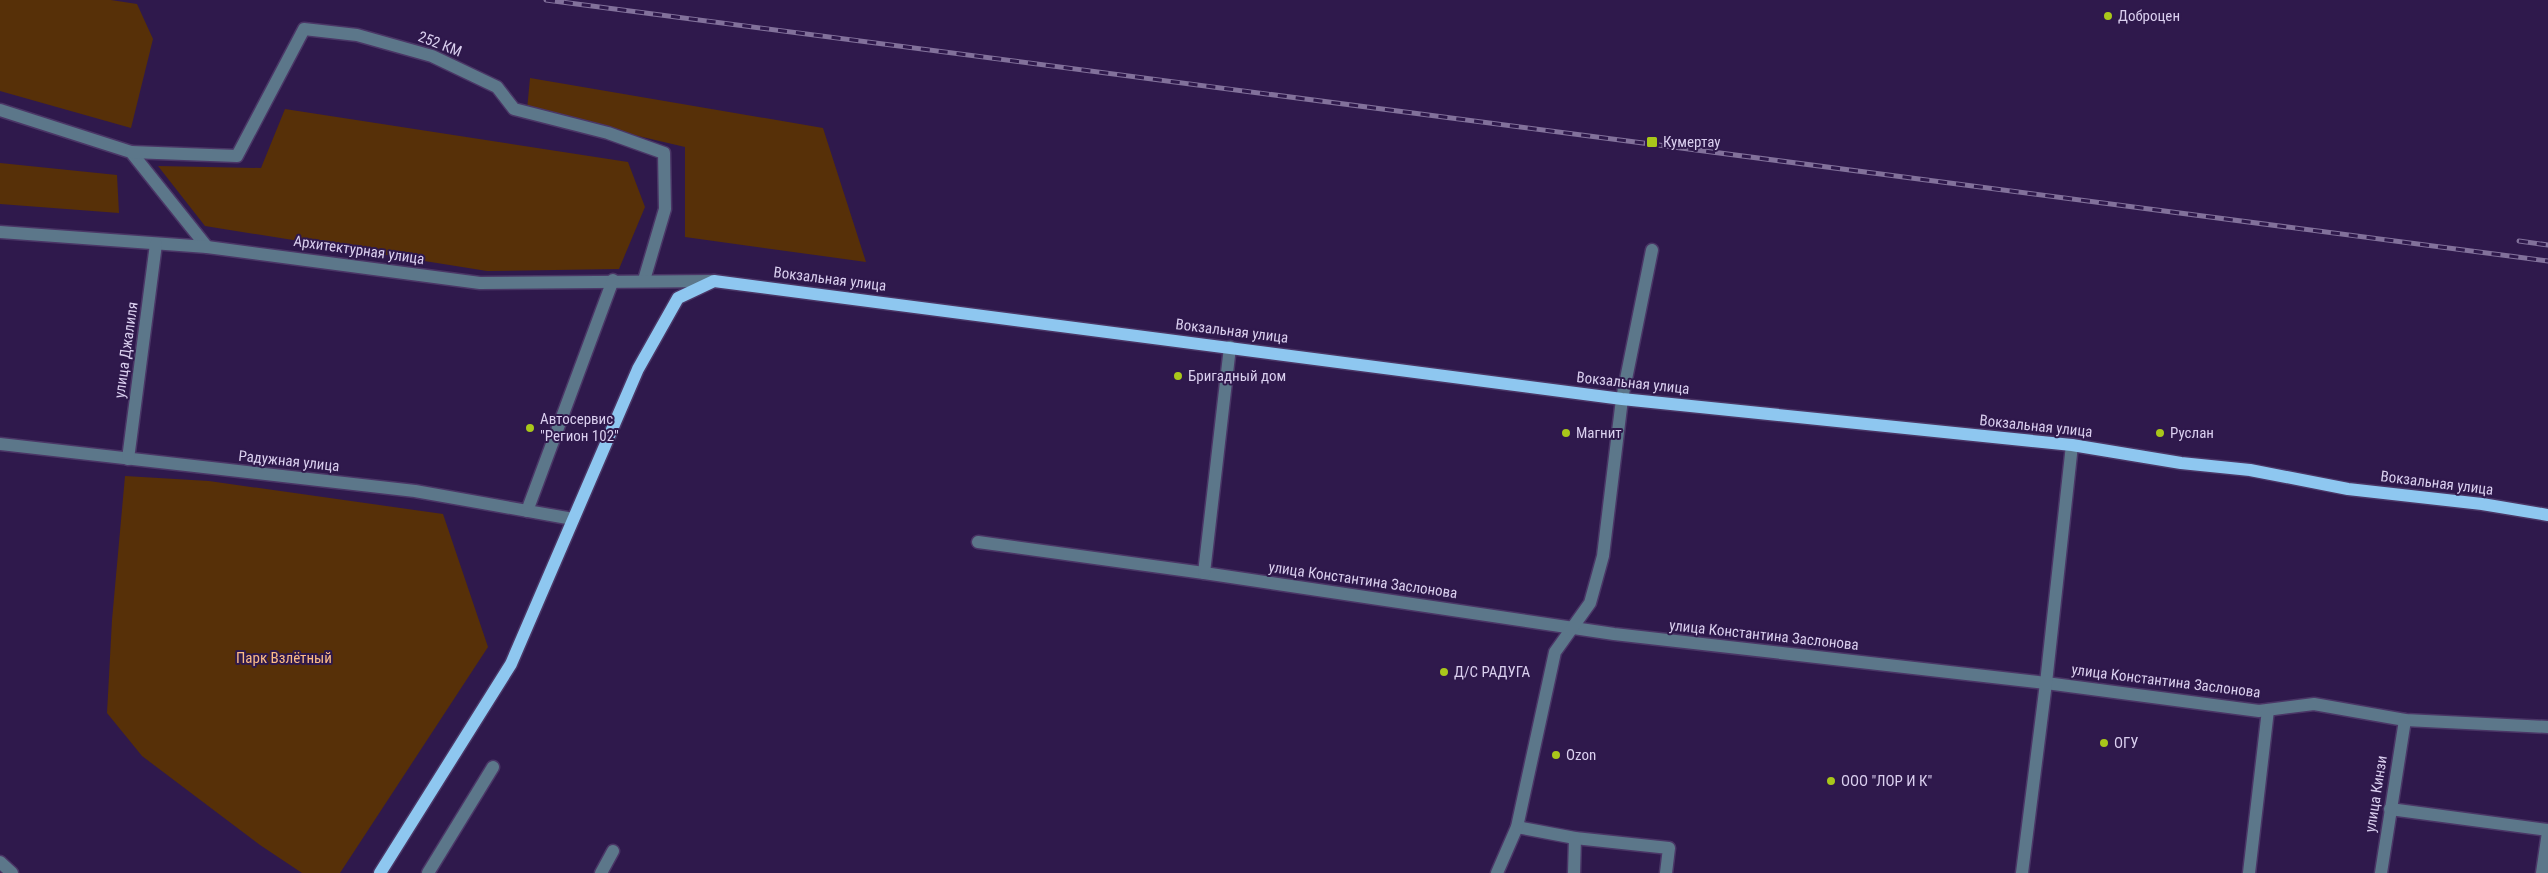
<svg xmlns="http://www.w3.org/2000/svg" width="2548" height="873" font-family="'Roboto Condensed',sans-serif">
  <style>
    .green { fill: #573008 }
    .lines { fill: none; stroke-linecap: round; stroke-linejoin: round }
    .minor-casing { stroke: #4a3666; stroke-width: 15 }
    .major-casing { stroke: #4a3666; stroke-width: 15 }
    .minor { stroke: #5c778a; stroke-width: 12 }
    .major { stroke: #8ec7f0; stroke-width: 12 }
    .rail-casing { stroke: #82719b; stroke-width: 5 }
    .rail { stroke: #2f194c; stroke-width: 3; stroke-dasharray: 9; stroke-linecap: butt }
    .poi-dot { fill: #a9c71a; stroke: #2f194c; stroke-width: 2 }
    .labels { text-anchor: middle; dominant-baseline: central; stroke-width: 4; stroke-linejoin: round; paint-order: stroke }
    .poi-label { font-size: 15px; fill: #dacfef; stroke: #2f194c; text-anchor: start }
    .street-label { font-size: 15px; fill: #dacfef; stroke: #2f194c }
    .park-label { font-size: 15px; fill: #fcbc87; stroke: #2f194c }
  </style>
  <rect width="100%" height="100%" fill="#2f194c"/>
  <g class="green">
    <path d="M0 0H111L137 4 153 39 131 128 0 91Z"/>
    <path d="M530 78 823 128 866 262 685 237V147L527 110Z"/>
    <path d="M285 109 628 162 645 207 619 269 487 271 205 226 158 166 261 168Z"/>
    <path d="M0 163 117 175 119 213 0 204Z"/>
    <path d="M125 476 209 481 443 514 488 647 340 873H302L260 845 142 756 107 713 112 620Z"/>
  </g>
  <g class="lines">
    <defs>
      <g id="minor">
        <path d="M0 110 131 152 207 247"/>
        <path d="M131 152 237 156 304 29 357 35 432 56 497 87 514 109 608 133 664 153 665 209 644 280"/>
        <path d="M0 232 207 247 480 283 714 281"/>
        <path d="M0 444 415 491 573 519"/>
        <path d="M128 459 156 244"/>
        <path d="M527 511 613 280"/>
        <path d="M978 542 1204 573 1614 634 2046 683 2259 711 2314 704 2405 720 2548 727"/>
        <path d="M1204 573 1230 347"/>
        <path d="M2390 809 2548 830"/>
        <path d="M1517 827 1575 838 1669 848 1666 873"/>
        <path d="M0 862 12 873"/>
        <path d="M428 873 493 767"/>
        <path d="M601 873 613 851"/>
        <path d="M1497 873 1517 827 1555 652 1590 603 1603 556 1622 399 1652 250"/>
        <path d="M1574 873 1575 838"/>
        <path d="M2022 873 2046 683 2072 445"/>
        <path d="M2249 873 2268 710"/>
        <path d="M2381 873 2405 720"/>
        <path d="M2542 873 2548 832"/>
      </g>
      <path id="major" d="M380 873 511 664 638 369 678 298 714 281 1622 399 2072 445 2181 463 2250 470 2348 489 2482 504 2548 515"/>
    </defs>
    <use href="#minor" class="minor-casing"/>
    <use href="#major" class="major-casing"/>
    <use href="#minor" class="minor"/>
    <use href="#major" class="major"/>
    <defs>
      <g id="rail">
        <path d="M546 0 2548 261"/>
        <path d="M2519 241 2548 245"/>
      </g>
    </defs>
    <use href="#rail" class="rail-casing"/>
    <use href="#rail" class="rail"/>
  </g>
  <g class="poi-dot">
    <circle cx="2108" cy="16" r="5"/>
    <rect x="1646" y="136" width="12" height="12" rx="2.5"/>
    <circle cx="1178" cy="376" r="5"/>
    <circle cx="530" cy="428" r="5"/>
    <circle cx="1566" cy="433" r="5"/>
    <circle cx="2160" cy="433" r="5"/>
    <circle cx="1444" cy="672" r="5"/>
    <circle cx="2104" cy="743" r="5"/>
    <circle cx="1556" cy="755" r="5"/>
    <circle cx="1831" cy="781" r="5"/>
  </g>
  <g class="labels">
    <g class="poi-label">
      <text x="2118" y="16">Доброцен</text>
      <text x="1663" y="142">Кумертау</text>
      <text x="1188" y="376">Бригадный дом</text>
      <text x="540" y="419">Автосервис<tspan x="540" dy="17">"Регион 102"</tspan></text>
      <text x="1576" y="433">Магнит</text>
      <text x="2170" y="433">Руслан</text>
      <text x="1454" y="672">Д/С РАДУГА</text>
      <text x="2114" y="743">ОГУ</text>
      <text x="1566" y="755">Ozon</text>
      <text x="1841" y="781">ООО "ЛОР И К"</text>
    </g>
    <g class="street-label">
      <text transform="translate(440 44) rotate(21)">252 КМ</text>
      <text transform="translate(359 250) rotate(8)">Архитектурная улица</text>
      <text transform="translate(830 279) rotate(7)">Вокзальная улица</text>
      <text transform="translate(1232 331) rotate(7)">Вокзальная улица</text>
      <text transform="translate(126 350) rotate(-82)">улица Джалиля</text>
      <text transform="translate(1633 383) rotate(6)">Вокзальная улица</text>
      <text transform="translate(2036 426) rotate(6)">Вокзальная улица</text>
      <text transform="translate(289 461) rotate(6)">Радужная улица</text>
      <text transform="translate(2437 483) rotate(7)">Вокзальная улица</text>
      <text transform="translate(1363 580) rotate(8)">улица Константина Заслонова</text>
      <text transform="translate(1764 635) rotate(6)">улица Константина Заслонова</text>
      <text transform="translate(2166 681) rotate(7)">улица Константина Заслонова</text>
      <text transform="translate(2376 794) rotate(-81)">улица Кинзи</text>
    </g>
    <g class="park-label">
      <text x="284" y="658">Парк Взлётный</text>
    </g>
  </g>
</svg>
